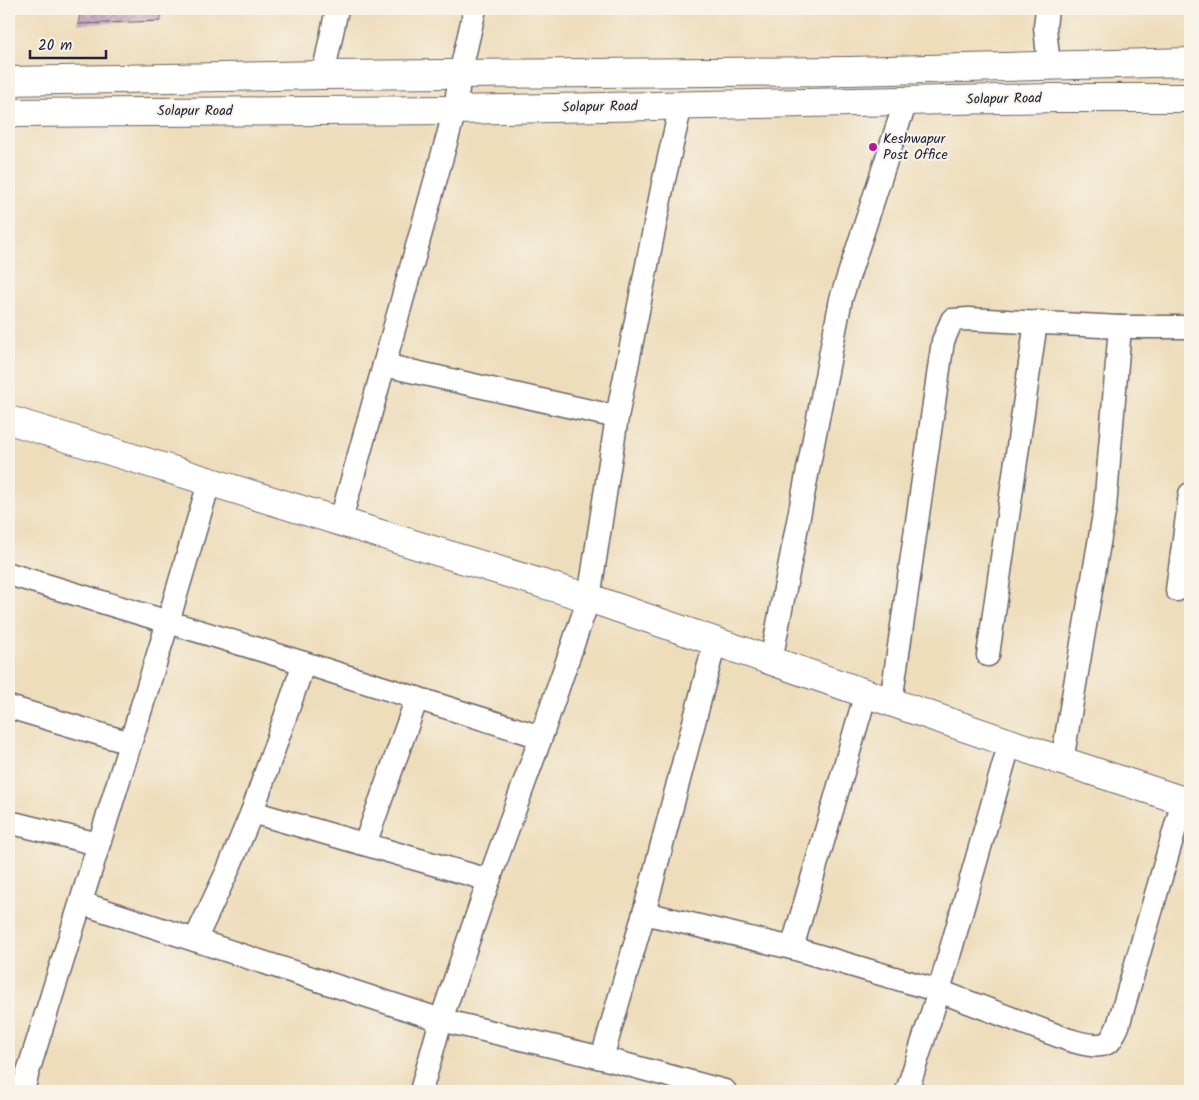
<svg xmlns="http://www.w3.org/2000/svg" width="1199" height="1100" font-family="Kalam,sans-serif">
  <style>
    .building { fill: url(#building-cross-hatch) }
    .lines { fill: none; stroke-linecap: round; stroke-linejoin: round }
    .street-casing { stroke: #696368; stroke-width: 25 }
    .secondary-casing { stroke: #696368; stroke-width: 30 }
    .primary-casing { stroke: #696368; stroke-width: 30 }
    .street { stroke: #fff; stroke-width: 22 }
    .secondary { stroke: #fff; stroke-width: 28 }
    .primary { stroke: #fff; stroke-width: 28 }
    .poi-dot { fill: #b5179e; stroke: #f7f3e8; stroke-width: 2 }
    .labels { text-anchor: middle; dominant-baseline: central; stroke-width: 4; stroke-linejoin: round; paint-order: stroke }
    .street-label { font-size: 14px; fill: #22223b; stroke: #f7f3e8 }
    .poi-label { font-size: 14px; fill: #22223b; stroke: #f7f3e8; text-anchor: start }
  </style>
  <defs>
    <pattern id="building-cross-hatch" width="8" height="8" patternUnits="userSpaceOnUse" patternTransform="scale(1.25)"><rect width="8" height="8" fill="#c29cbc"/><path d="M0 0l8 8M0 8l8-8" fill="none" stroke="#9d7f9a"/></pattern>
  </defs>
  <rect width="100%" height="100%" fill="#f7f3e8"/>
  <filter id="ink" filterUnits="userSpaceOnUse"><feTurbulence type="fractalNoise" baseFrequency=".02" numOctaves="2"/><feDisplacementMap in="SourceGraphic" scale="10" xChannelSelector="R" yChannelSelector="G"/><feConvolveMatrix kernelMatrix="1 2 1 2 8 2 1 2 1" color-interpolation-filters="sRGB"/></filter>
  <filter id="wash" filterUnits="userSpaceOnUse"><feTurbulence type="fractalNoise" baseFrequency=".0096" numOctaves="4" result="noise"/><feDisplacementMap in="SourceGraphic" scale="20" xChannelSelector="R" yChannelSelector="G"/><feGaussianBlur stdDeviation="1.12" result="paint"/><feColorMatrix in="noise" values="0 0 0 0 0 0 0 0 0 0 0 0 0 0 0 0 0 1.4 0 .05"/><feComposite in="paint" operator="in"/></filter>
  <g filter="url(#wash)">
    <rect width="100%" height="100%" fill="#edb"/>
    <g id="blocks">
      <path class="building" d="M81 9H163L160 21 78 24Z"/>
    </g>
  </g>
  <g filter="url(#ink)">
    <use href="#blocks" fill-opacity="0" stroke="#696368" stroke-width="1"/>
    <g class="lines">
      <defs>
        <g id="street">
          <path d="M1047 9 1045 27 1049 66"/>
          <path d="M323 75 337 9"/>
          <path d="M384 365 617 417"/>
          <path d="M340 523 455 110 460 74 475 9"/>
          <path d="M9 574 304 663 541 737 589 598 617 417 663 184 681 105"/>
          <path d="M1177 590 1190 494"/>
          <path d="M988 655 1036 322"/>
          <path d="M771 661 841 299 898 124 907 101"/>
          <path d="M304 663 252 812 489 880 541 737"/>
          <path d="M891 702 943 341 952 320 969 319 1120 327H1190"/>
          <path d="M9 707 130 743"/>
          <path d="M1062 761 1105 508 1120 327"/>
          <path d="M9 822 98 844"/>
          <path d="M365 844 417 698"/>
          <path d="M81 903 441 1020 602 1058 725 1091"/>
          <path d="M644 913 792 948 939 991 1069 1040C1081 1043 1099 1050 1110 1041 1113 1037 1116 1030 1118 1026L1183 801"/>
          <path d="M195 940 227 872 252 812"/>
          <path d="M792 948 866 693"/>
          <path d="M602 1058 644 913 715 642"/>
          <path d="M23 1091 27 1075 168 622 209 483"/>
          <path d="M421 1091 441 1020 489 880"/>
          <path d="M907 1091 939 991 1010 742"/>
        </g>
        <path id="secondary" d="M9 420 589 598 1062 761 1190 803"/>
        <g id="primary">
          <path d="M9 81 323 75 850 71 1190 62"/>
          <path d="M9 113 455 110 1055 98H1190"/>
        </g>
      </defs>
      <use href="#street" class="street-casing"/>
      <use href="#secondary" class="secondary-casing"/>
      <use href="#primary" class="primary-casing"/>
      <use href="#street" class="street"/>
      <use href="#secondary" class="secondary"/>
      <use href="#primary" class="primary"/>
    </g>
  </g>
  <circle class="poi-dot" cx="873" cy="147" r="5"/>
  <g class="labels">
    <g class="street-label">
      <text transform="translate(1004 99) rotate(-1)">Solapur Road</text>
      <text transform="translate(600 107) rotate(-1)">Solapur Road</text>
      <text x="195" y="111">Solapur Road</text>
    </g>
    <g class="poi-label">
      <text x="883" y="139">Keshwapur<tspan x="883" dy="16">Post Office</tspan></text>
    </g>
  </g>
  <rect width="1199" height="1100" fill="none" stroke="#f7f3e8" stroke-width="30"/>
  <path d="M30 50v8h76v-8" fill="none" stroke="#22223b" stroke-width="2.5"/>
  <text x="38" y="50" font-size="15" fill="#22223b" stroke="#f7f3e8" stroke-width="4" paint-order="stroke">20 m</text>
</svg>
